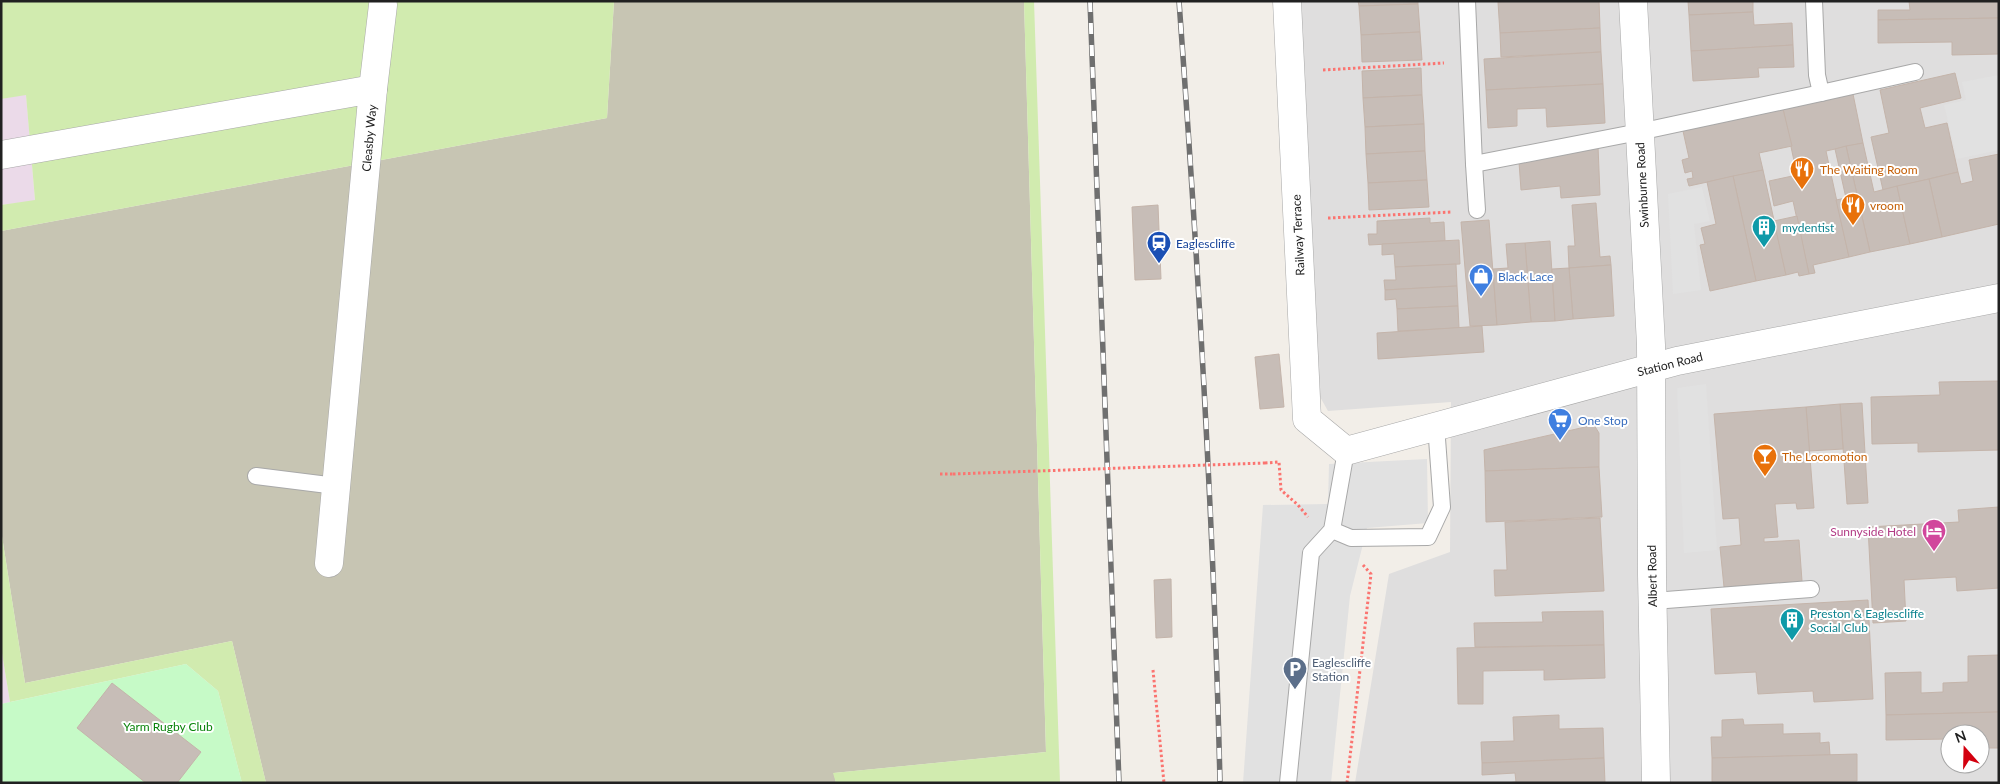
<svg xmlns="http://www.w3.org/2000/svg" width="2000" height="784" font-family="Lato,sans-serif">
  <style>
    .residential { fill: #dfdede; fill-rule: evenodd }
    .industrial { fill: #ebdae9 }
    .construction { fill: #c7c5b3 }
    .grass { fill: #d1ebaf }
    .park { fill: #c6fac7 }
    .parking { fill: #e1e1e1 }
    .building { fill: #c7bdb7; stroke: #c4b4aa }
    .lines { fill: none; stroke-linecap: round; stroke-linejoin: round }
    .lane-casing { stroke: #a8a8a8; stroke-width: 18 }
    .street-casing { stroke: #a8a8a8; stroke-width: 29 }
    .path { stroke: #fb7470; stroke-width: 3; stroke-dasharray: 2.5 2.5; stroke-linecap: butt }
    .lane { stroke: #fff; stroke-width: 16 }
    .street { stroke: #fff; stroke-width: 28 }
    .rail-casing { stroke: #6f6f6f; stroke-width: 5.5 }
    .rail { stroke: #fff; stroke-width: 4; stroke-dasharray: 11; stroke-linecap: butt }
    .path-bridge { stroke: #fb7470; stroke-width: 3; stroke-dasharray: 2.5 2.5; stroke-linecap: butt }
    .labels { text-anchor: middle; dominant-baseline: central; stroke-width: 4; stroke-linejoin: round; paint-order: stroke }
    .street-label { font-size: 12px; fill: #212121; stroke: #fff }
    .food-label { font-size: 12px; fill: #c56008; stroke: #fff; text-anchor: start }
    .culture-label { font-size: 12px; fill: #0d838f; stroke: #fff; text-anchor: start }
    .transit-label { font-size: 12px; fill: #164399; stroke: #fff; text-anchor: start }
    .shop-label { font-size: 12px; fill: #366cbe; stroke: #fff; text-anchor: start }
    .hotel-label { font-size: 12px; fill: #b23c85; stroke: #fff; text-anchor: end }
    .service-label { font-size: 12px; fill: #4e5e75; stroke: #fff; text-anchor: start }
    .park-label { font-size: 12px; fill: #0b840c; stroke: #fff }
  </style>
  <rect width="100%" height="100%" fill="#f2eee8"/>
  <path class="residential" d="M1289 1H1999V783H1355L1389 574 1450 552 1451 402 1328 411 1315 388ZM1950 734H1980V764H1950Z"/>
  <g class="industrial">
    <path d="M26 94 35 201 1 205V99Z"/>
    <path d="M1 647 10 702 1 704Z"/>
  </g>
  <path class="construction" d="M614 1H1024L1046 752 834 773 836 783H266L232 641 25 683 1 530V231L607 118Z"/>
  <g class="grass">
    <path d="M1 1H614L607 118 1 231V205L35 200 26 95 1 99Z"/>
    <path d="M1024 1H1034L1060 783H836L833 773 1046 752Z"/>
    <path d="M1 530 25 683 232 641 266 783H242L218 691 186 664 10 702 1 647Z"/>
  </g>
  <path class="park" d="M186 664 218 691 242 783H1V704Z"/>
  <g class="parking">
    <path d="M1999 75V150L1957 159 1944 105 1966 100 1962 82Z"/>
    <path d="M1702 187 1710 221 1694 224 1701 290 1673 294 1668 194Z"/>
    <path d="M1706 384 1717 550 1684 553 1677 388Z"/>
    <path d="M1427 459 1428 523 1367 528 1350 596 1331 783H1243L1263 505 1328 504 1329 464Z"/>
  </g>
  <g class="building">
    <path d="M1358 1H1418V4L1359 6Z"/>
    <path d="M1514 1H1599L1600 28 1500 33 1498 2Z"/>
    <path d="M1688 1H1753V12L1689 15Z"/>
    <path d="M1909 1H1999V18L1878 20V10H1910Z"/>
    <path d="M1418 4 1420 32 1361 35 1359 6Z"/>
    <path d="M1753 12 1754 25 1792 23 1793 45 1691 51 1689 15Z"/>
    <path d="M1999 18V54L1952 55V42L1878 43V20Z"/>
    <path d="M1600 28 1601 52 1501 57 1500 33Z"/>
    <path d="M1420 32 1422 60 1362 62 1361 35Z"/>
    <path d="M1793 45 1794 67 1758 68 1759 77 1693 81 1691 51Z"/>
    <path d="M1601 52 1603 84 1486 90 1484 59Z"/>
    <path d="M1421 68 1422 95 1363 98 1362 71Z"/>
    <path d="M1955 73 1961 98 1920 108 1925 128 1947 123 1958 172 1883 190 1871 137 1889 133 1880 90Z"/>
    <path d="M1603 84 1605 123 1547 127 1546 108 1517 109V126L1488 128 1486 90Z"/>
    <path d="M1853 94 1863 143 1826 151 1849 257 1813 265 1815 273 1809 274 1793 201 1774 206 1769 181 1797 175 1783 109Z"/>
    <path d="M1422 95 1424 124 1365 127 1363 98Z"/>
    <path d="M1783 109 1792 146 1759 153 1763 170 1689 186 1687 179 1693 178 1692 171 1685 173 1682 160 1689 158 1683 131Z"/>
    <path d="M1424 124 1425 151 1366 154 1365 127Z"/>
    <path d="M1863 143 1874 192 1897 186 1910 244 1870 252 1846 146Z"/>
    <path d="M1598 146 1600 195 1561 198 1560 186 1521 190 1519 162Z"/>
    <path d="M1846 146 1870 252 1849 257 1836 200 1846 198 1835 149Z"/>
    <path d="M1425 151 1427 180 1368 183 1366 154Z"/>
    <path d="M1999 154V224L1942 237 1929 179 1958 172 1961 184 1973 181 1969 160Z"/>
    <path d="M1763 170 1786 275 1756 281 1733 176Z"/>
    <path d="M1733 176 1756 281 1710 291 1700 245 1705 244 1701 228 1716 224 1707 182Z"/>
    <path d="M1929 179 1942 237 1910 244 1897 186Z"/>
    <path d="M1427 180 1429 207 1369 210 1368 183Z"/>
    <path d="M1596 203 1600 257 1610 256 1611 265 1569 268 1568 246H1575L1572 205Z"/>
    <path d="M1158 205 1161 279 1135 280 1132 207Z"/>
    <path d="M1797 216 1809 274 1799 276 1798 272 1786 275 1774 221Z"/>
    <path d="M1430 218V223L1444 222 1445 241 1369 245 1368 234H1377V221Z"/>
    <path d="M1489 220 1497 325 1470 326 1461 222Z"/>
    <path d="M1459 240 1460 264 1395 267 1394 254 1382 255V244Z"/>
    <path d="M1550 241 1555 321 1531 322 1525 243Z"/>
    <path d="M1525 243 1531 322 1497 325 1493 269 1508 268 1506 244Z"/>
    <path d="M1456 264 1457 286 1385 290 1384 280H1396L1395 267Z"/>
    <path d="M1611 265 1614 316 1573 319 1569 268Z"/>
    <path d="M1569 268 1573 319 1555 321 1552 269Z"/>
    <path d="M1457 286 1458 306 1397 309 1396 299 1385 300V290Z"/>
    <path d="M1458 306 1459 328 1398 331 1397 309Z"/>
    <path d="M1482 326 1484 352 1378 359 1377 333Z"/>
    <path d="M1279 354 1284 407 1260 409 1255 357Z"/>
    <path d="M1999 381V450L1918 452V443L1872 444 1871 397 1940 395 1939 382Z"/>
    <path d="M1862 403 1868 503 1847 504 1840 404Z"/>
    <path d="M1840 404 1843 449 1809 451 1806 407Z"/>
    <path d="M1806 407 1814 508 1797 509 1796 503 1775 504 1778 537 1764 538V542L1799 540 1802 581 1724 587 1720 547 1741 545 1739 518 1723 519 1714 414Z"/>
    <path d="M1594 425 1599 433V467L1485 471 1484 450Z"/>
    <path d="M1599 467 1602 517 1486 522 1485 471Z"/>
    <path d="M1999 507V588L1957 591 1956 577 1904 580 1906 621 1873 623 1868 527 1959 522 1958 510Z"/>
    <path d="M1600 518 1604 591 1495 596 1494 570H1507L1505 522Z"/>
    <path d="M1171 579 1172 637 1156 638 1154 580Z"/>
    <path d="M1868 600 1873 699 1814 702 1813 691 1758 694 1756 672 1715 674 1711 609Z"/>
    <path d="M1603 611 1604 645 1475 647 1474 623 1543 622 1542 612Z"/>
    <path d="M1604 645 1605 678 1544 680V670L1483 671V704H1458L1457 648Z"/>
    <path d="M1999 655V712L1886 715 1885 673 1921 672V693L1943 692V683L1968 682V656Z"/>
    <path d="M112 683 201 752 177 783H146L77 728Z"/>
    <path d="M1999 712V748H1980V734H1950V739L1886 740V715Z"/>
    <path d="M1559 715V729L1603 728 1604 758 1482 763 1481 742 1514 741 1513 717Z"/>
    <path d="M1743 719 1744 725 1783 724V734L1820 733V743L1829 742 1830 755 1712 758 1711 737H1722V720Z"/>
    <path d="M1857 754V781L1712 783V758Z"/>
    <path d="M1604 758 1605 783H1506L1516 782 1515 773 1482 775V763Z"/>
  </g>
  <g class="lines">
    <defs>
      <g id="lane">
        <path d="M1467 1 1474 164 1639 132 1821 93 1817 75 1814 1"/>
        <path d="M1821 93 1915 72"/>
        <path d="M1474 164 1477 210"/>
        <path d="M256 476 336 486"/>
        <path d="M1332 530 1351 538 1428 537 1442 507 1436 425"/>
        <path d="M1653 601 1811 589"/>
        <path d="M1288 783 1311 553 1332 530 1346 451"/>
      </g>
      <g id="street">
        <path d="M1287 1 1307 419 1346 451 1677 361 1999 298"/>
        <path d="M1633 1 1651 345 1652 575 1656 783"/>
        <path d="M373 89 383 5"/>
        <path d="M1 155 373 89 329 563"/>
      </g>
    </defs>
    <use href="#lane" class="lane-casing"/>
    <use href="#street" class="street-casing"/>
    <g class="path">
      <path d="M1323 70 1444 63"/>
      <path d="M1328 218 1452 212"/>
      <path d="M1265 463 1279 462 1281 490 1298 505 1308 517"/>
      <path d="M940 474H953"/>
      <path d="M1153 670 1164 783"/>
      <path d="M1347 783 1371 574 1363 565"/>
    </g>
    <use href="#lane" class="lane"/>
    <use href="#street" class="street"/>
    <defs>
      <g id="rail">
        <path d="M1090 1 1119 783"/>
        <path d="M1179 1C1198 261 1214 522 1220 783"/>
      </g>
    </defs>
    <use href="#rail" class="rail-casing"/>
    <use href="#rail" class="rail"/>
    <path class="path-bridge" d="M953 474 1265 463"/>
  </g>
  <defs>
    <symbol id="restaurant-pin" viewBox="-11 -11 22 30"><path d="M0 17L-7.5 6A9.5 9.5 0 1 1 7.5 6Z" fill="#e8710a" stroke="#fff"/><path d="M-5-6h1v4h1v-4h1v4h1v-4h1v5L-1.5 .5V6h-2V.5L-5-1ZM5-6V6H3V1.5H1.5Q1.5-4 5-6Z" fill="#fff"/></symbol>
    <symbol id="building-pin" viewBox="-11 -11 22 30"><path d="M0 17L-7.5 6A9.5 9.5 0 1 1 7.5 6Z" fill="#0f9aa8" stroke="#fff"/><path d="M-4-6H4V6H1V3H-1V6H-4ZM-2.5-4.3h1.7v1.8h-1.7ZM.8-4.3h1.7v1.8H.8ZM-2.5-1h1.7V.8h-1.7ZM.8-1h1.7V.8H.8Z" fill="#fff"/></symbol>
    <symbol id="station-pin" viewBox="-11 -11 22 30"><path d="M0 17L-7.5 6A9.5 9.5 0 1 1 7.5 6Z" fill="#1a4fb4" stroke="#fff"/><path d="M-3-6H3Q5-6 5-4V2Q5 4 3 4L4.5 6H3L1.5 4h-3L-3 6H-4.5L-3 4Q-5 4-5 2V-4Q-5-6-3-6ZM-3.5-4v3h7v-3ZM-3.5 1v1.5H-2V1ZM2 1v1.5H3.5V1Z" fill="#fff"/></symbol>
    <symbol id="shop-pin" viewBox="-11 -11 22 30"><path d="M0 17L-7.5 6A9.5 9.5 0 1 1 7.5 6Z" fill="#3f7fe0" stroke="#fff"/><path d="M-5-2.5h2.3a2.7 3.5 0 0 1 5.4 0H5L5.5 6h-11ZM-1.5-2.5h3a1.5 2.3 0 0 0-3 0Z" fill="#fff"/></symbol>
    <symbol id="supermarket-pin" viewBox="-11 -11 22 30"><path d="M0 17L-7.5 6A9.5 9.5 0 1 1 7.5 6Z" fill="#3f7fe0" stroke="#fff"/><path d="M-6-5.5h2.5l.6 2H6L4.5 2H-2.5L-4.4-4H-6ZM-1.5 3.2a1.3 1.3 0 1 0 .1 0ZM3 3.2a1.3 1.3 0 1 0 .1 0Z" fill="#fff"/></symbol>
    <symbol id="bar-pin" viewBox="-11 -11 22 30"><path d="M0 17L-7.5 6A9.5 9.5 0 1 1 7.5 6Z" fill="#e8710a" stroke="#fff"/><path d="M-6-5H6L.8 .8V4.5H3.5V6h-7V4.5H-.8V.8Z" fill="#fff"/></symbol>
    <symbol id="hotel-pin" viewBox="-11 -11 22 30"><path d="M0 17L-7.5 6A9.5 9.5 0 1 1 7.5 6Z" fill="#d1479c" stroke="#fff"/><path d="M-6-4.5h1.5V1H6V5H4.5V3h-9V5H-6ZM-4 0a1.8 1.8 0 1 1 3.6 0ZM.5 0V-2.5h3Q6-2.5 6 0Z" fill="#fff"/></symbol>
    <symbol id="parking-pin" viewBox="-11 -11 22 30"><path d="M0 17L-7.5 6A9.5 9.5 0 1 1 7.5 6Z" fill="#5c6f8a" stroke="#fff"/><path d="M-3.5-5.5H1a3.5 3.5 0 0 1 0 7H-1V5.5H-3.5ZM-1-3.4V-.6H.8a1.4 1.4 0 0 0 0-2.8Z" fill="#fff"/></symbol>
  </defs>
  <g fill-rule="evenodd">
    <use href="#restaurant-pin" x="1788" y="155" width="28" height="38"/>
    <use href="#restaurant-pin" x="1839" y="191" width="28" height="38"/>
    <use href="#building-pin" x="1750" y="213" width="28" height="38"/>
    <use href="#station-pin" x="1145" y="229" width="28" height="38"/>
    <use href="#shop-pin" x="1467" y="262" width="28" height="38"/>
    <use href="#supermarket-pin" x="1546" y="406" width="28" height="38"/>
    <use href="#bar-pin" x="1751" y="442" width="28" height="38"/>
    <use href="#hotel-pin" x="1920" y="517" width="28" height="38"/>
    <use href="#building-pin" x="1778" y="606" width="28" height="38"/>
    <use href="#parking-pin" x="1281" y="655" width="28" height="38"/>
  </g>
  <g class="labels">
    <g class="street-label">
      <text transform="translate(369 138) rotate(-85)">Cleasby Way</text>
      <text transform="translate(1642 185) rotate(-93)">Swinburne Road</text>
      <text transform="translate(1298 235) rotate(-93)">Railway Terrace</text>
      <text transform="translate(1670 364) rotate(-14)">Station Road</text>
      <text transform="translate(1652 576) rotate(-91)">Albert Road</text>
    </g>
    <g class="food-label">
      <text x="1820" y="169">The Waiting Room</text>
      <text x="1870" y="205">vroom</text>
      <text x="1782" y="456">The Locomotion</text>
    </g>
    <g class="culture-label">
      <text x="1782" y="227">mydentist</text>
      <text x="1810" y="613">Preston &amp; Eaglescliffe<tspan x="1810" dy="14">Social Club</tspan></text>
    </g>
    <g class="transit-label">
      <text x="1176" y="243">Eaglescliffe</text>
    </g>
    <g class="shop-label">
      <text x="1498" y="276">Black Lace</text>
      <text x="1578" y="420">One Stop</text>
    </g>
    <g class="hotel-label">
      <text x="1916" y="531">Sunnyside Hotel</text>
    </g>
    <g class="service-label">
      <text x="1312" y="662">Eaglescliffe<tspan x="1312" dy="14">Station</tspan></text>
    </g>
    <g class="park-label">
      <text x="168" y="726">Yarm Rugby Club</text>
    </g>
  </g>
  <rect width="2000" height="784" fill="none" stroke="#212121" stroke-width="5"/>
  <g transform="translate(1965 749) rotate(340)"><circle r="24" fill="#ffffff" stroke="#a6a6a6"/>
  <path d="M0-4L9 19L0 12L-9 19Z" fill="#d3000f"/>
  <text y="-8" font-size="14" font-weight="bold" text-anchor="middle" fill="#212121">N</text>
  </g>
</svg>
